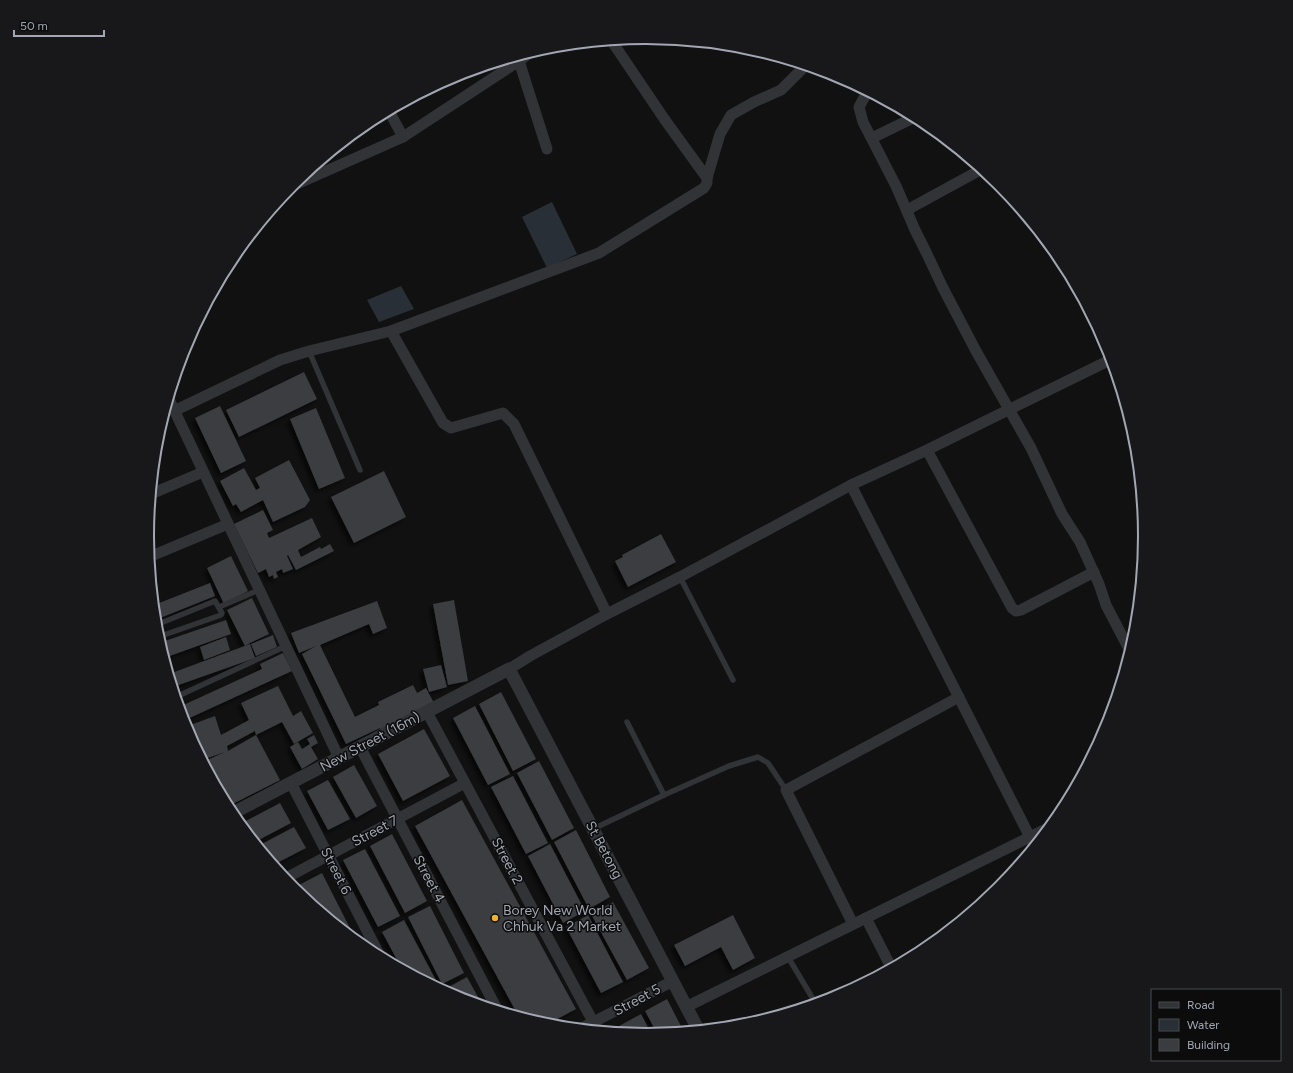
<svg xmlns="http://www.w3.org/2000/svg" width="1293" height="1073" font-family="Figtree,sans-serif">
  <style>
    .water { fill: #282f36 }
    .building { fill: #3b3c3f; filter: url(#shadow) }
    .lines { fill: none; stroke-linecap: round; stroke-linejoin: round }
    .service { stroke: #323337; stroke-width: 5.5 }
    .minor { stroke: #323337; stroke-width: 11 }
    .tertiary { stroke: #323337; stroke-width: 13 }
    .poi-dot { fill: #edb12f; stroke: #0c0c0d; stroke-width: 1.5 }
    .labels { text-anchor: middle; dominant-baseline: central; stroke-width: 3; stroke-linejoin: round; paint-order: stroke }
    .street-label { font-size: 14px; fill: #a3a7b3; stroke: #0c0c0d }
    .poi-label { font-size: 14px; fill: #a3a7b3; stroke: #0c0c0d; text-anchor: start }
    .rim { fill: none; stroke: #a3a7b3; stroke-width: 2 }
  </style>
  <defs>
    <filter id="shadow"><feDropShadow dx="-3.5" dy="3.5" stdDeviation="2" flood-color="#0009"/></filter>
  </defs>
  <rect width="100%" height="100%" fill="#111112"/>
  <g class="water">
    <path d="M552 202 577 254 547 268 522 217Z"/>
    <path d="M401 286 414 309 379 322 367 300Z"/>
  </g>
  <g class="building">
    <path d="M304 372 317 399 239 437 226 410Z"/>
    <path d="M220 406 246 461 221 473 195 418Z"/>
    <path d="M316 408 345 478 319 489 290 419Z"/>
    <path d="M289 460 310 500 305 507 273 522 263 500 241 512 236 504 233 506 220 481 244 468 256 490 260 488 255 478Z"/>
    <path d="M384 471 406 517 354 543 331 497Z"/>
    <path d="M263 510 273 530 267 533 269 538 312 518 321 537 298 550 301 557 320 547 321 549 330 544 334 551 296 570 288 555 287 556 293 569 283 573 282 569 276 572 278 577 274 579 273 575 269 577 266 569 258 573 234 524Z"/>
    <path d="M661 534 676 562 628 587 615 561 623 557 622 555Z"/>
    <path d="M231 556 248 591 224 604 207 568Z"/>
    <path d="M210 583 215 596 155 620 154 605Z"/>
    <path d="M252 598 269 634 250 643 249 640 250 643 245 646 227 610Z"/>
    <path d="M454 600 468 681 448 685 433 604Z"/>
    <path d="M377 601 387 628 373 634 369 624 320 645 355 717 379 705 378 702 413 685 417 693 426 688 434 703 381 732 380 728 346 744 302 654 316 646 299 653 291 633Z"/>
    <path d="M226 620 231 634 164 658 159 643Z"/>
    <path d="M273 635 277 647 256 656 251 644Z"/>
    <path d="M226 637 230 650 204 660 200 647Z"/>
    <path d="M250 644 255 658 173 687 169 674Z"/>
    <path d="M283 653 292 671 183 721 179 707 262 669 260 664Z"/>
    <path d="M441 665 447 687 429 692 423 669Z"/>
    <path d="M278 686 293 716 301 711 313 733 294 744 282 722 256 735 255 731 227 746 228 751 256 735 280 780 227 807 203 762 225 752 202 760 185 727 215 716 221 735 249 720 241 703Z"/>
    <path d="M501 692 536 759 513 771 479 704Z"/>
    <path d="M475 706 510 774 488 785 453 718Z"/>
    <path d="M424 729 450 776 403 801 378 754Z"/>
    <path d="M314 735 318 743 311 747 318 759 302 769 290 747 298 742 302 749 310 744 307 739Z"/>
    <path d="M539 761 574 828 552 840 517 773Z"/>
    <path d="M354 765 377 806 356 818 333 777Z"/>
    <path d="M513 776 548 843 526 854 491 787Z"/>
    <path d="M328 780 350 819 328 830 307 791Z"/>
    <path d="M462 800 576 1009 546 1025 519 1017 415 826Z"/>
    <path d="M280 803 291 823 255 842 240 824Z"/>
    <path d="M294 827 306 848 273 865 258 846Z"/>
    <path d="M576 830 610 897 589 909 554 842Z"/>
    <path d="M392 834 427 901 405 913 370 846Z"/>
    <path d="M550 844 585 911 563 923 528 856Z"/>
    <path d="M365 849 400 916 378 927 343 860Z"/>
    <path d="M322 873 357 942 308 902 299 885Z"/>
    <path d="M613 902 649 968 627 980 591 914Z"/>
    <path d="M430 906 464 973 442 984 408 917Z"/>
    <path d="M588 915 623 982 601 993 566 927Z"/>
    <path d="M733 915 755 958 733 970 721 947 685 966 674 945Z"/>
    <path d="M404 920 439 986 436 988 402 969 382 932Z"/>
    <path d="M467 977 483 1006 455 998 448 994 445 989Z"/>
    <path d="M667 999 684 1032 658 1035 645 1011Z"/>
    <path d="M641 1014 652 1035 623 1034 619 1026Z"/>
  </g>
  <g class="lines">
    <g class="service">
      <path d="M309 351 360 470"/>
      <path d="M680 577 733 680"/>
      <path d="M219 607 259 590"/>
      <path d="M156 625 215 601 222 613 221 615 158 637"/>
      <path d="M176 697 286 646"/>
      <path d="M627 722 664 795"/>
      <path d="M593 829 664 795 729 766 758 757 768 763 786 790"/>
      <path d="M788 957 816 1004"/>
    </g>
    <g class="minor">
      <path d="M519 61 547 149"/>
      <path d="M868 91 865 96 859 107 863 122 896 186 915 230 926 252 943 288 976 351 1031 448 1062 514 1080 542 1099 584 1106 605 1131 653"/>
      <path d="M389 111 403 137"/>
      <path d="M872 138 915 117"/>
      <path d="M707 178 720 134 731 115 754 102 781 90 806 65"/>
      <path d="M290 187 403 137 519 61 531 52"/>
      <path d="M907 210 982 169"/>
      <path d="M391 331 443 423 451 428 503 413 514 424 607 614"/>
      <path d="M169 399 339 758"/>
      <path d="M174 411 280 360 309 351 391 331 599 253 704 188 707 183V178L665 120 611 40"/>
      <path d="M927 450 1012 608 1016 611 1021 610 1094 572"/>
      <path d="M851 485 1035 847"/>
      <path d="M151 494 203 472"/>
      <path d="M149 557 228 524"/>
      <path d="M509 669 530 656 607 614 680 577 851 485 927 450 1112 359"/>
      <path d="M427 712 598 1031"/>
      <path d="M360 747 498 1011"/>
      <path d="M291 783 381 958"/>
      <path d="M284 879 465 783"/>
      <path d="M866 918 892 969"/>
      <path d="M853 924 786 790 959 697"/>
      <path d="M686 1007 1052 826"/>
      <path d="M580 1029 673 981"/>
    </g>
    <path class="tertiary" d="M231 814 509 669 699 1031"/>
  </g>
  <circle class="poi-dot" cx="495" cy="918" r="4"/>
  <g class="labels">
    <g class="street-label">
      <text transform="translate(370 742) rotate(-28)">New Street (16m)</text>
      <text transform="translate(375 831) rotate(-28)">Street 7</text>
      <text transform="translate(604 850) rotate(62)">St Betong</text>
      <text transform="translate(507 861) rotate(62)">Street 2</text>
      <text transform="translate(336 871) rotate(63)">Street 6</text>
      <text transform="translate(429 879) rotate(62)">Street 4</text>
      <text transform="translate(637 1000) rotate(-28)">Street 5</text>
    </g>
    <g class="poi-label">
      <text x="503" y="910">Borey New World<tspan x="503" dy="16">Chhuk Va 2 Market</tspan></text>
    </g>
  </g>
  <path d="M0 0H1293V1073H0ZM154 536a492 492 0 1 1 984 0a492 492 0 1 1-984 0Z" fill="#18181a" fill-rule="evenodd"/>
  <path class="rim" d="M154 536a492 492 0 1 1 984 0a492 492 0 1 1-984 0Z"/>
  <rect x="1151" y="989" width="130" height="72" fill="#0c0c0d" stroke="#484a4f"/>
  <rect x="1159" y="1002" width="20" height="6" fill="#323337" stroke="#484a4f"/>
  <text x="1187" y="1009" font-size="12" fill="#a3a7b3">Road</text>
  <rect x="1159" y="1019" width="20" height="12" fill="#282f36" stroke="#484a4f"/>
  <text x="1187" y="1029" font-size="12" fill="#a3a7b3">Water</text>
  <rect x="1159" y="1039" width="20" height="12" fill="#3b3c3f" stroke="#484a4f"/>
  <text x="1187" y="1049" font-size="12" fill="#a3a7b3">Building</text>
  <path d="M14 30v6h90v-6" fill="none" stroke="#a3a7b3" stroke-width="2"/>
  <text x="20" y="30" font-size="12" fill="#a3a7b3" stroke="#0c0c0d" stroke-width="3" paint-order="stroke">50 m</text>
</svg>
